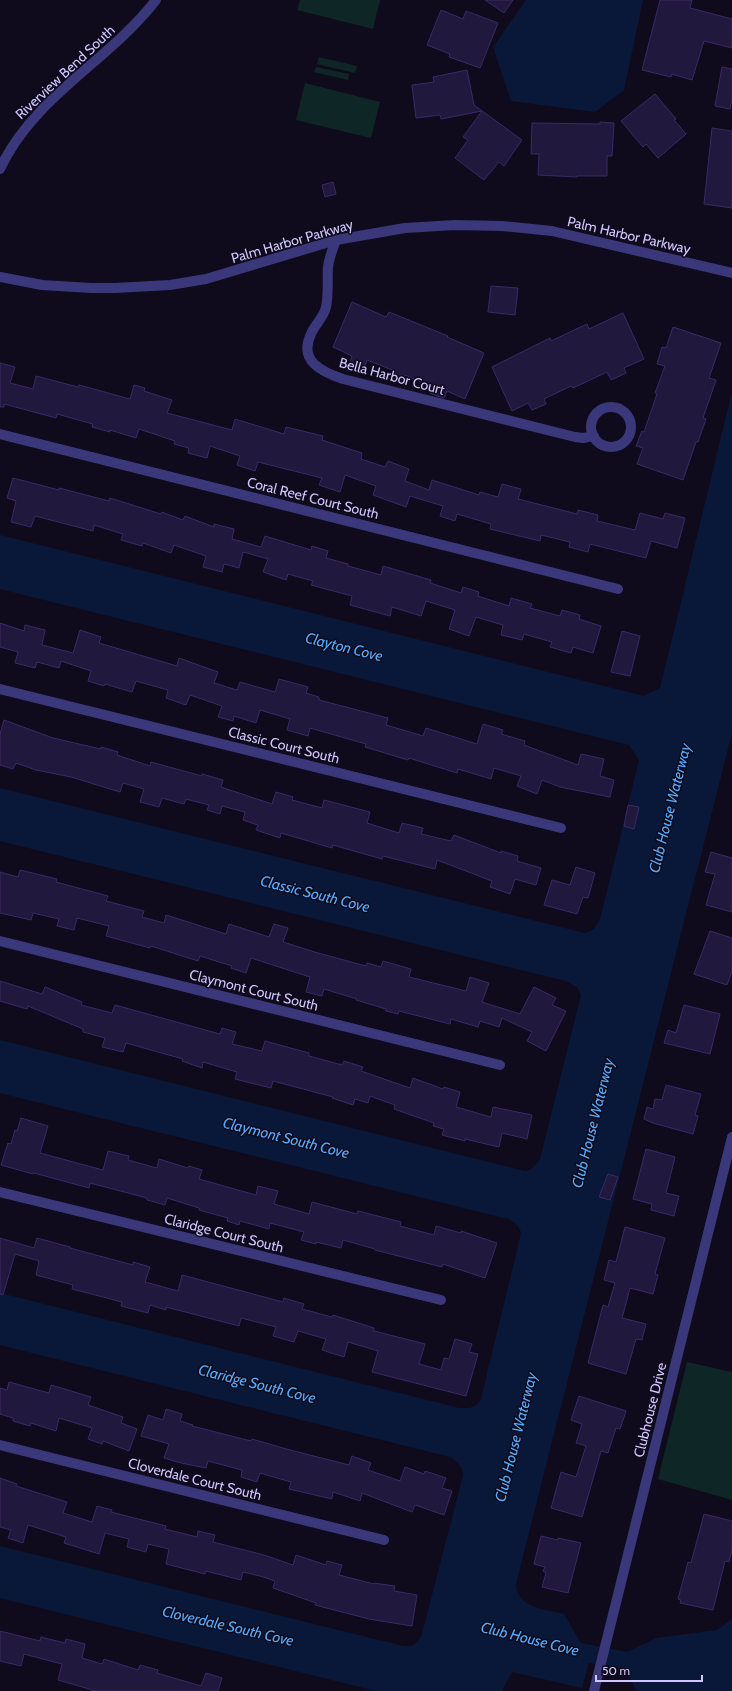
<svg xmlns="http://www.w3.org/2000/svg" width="732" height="1691" font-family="Cabin,sans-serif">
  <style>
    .green { fill: #0f2626 }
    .water { fill: #091838 }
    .building { fill: #20183d; stroke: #382a69 }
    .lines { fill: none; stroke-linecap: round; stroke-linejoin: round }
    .minor { stroke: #3b377b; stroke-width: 10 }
    .tertiary { stroke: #3b377b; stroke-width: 10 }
    .labels { text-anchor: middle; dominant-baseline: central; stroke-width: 3; stroke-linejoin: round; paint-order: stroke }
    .street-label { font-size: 14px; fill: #cfc7ff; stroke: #0f0b1c }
    .water-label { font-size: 15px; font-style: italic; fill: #56abfe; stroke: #0f0b1c }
  </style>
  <rect width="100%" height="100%" fill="#0f0b1c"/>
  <g class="green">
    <path d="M300 0H380L373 29 297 10Z"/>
    <path d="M319 57 357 66 355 73 317 64Z"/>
    <path d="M316 67 349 74 348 80 314 72Z"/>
    <path d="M305 83 380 102 371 138 296 120Z"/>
    <path d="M687 1362 732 1372V1500L658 1479Z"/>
  </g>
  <g class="water">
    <path d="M526 0H643L624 90 595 112 511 101 493 47Z"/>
    <path d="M732 392V733L516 1584C516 1608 546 1609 564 1614L581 1643 627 1652 656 1638 717 1630 732 1619V1691H637L624 1669 589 1663 582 1688 512 1672 502 1691H376L0 1598V1546L403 1646C413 1647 418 1643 422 1634L463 1475C462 1466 458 1462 450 1457L0 1345V1293L459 1408C470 1409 475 1408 481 1399L521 1233C519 1225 515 1223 508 1219L0 1093V1040L525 1171C532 1170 536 1166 540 1159L581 995 577 987 566 981 0 841V788L585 933 594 929 600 919 639 760 629 745 0 589V535L644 696 660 688Z"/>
  </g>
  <g class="building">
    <path d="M485 0H513L504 13Z"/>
    <path d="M660 0H692L690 8 732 19V48L704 41 692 80 672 74 671 77 642 70Z"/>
    <path d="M441 10 463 19 466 11 498 23 480 68 449 57 450 54 427 45Z"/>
    <path d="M722 67 732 69V100L730 109 715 106Z"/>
    <path d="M467 70 474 105 522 140 504 166 499 162 484 180 455 158 468 140 463 137 482 111 441 119 440 115 416 118 412 85 434 82 433 77Z"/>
    <path d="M655 94 676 119 674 120 686 134 658 158 646 144 643 147 621 121Z"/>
    <path d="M600 122 614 123 612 156H607V176H577V177L538 175 539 154H531L532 123 600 124Z"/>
    <path d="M712 128 732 131V208L704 204Z"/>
    <path d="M333 182 336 194 325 197 322 185Z"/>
    <path d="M491 286 518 288 515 315 488 312Z"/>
    <path d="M352 302 386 317 389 312 448 336 447 337 484 353 465 399 447 391 444 398 437 396 430 393 432 387 405 375 403 380 393 376 395 371 367 360 364 368 350 362 352 356 333 347Z"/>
    <path d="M623 313 644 359 624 368 626 373 611 380 607 372 573 388 571 386 544 399 546 404 532 410 528 403 512 411 492 367 550 338 551 341 587 324 589 329Z"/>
    <path d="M673 327 721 343 709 378 716 380 703 418 706 419 698 442H696L683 480 637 464 643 448 636 446 642 431 644 432 657 394 655 393 665 366 657 364 662 347 666 348Z"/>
    <path d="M0 363 15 367 10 383 33 389 36 376 78 387 79 385 130 399 134 385 145 388 144 391 172 400 167 413 232 430 235 419 284 434 286 427 323 436 322 440 362 453 361 459 385 467 388 461 409 469 405 481 429 490 432 480 479 495 480 492 498 497 502 484 521 489 518 499 577 514 578 510 598 515 597 521 635 530 640 513 663 519 665 513 685 518 677 548 651 541 646 558 590 544 588 552 569 547 570 542 541 535 540 541 490 529 491 524 457 514 455 521 440 516 443 506 410 496 406 507 373 495 376 486 345 475 340 492 319 485 322 478 258 462 255 471 237 465 240 456 210 446 207 458 188 453 189 448 174 444 175 441 139 429 136 438 110 430V432L92 427 93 424 57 414 56 418 4 404V407H0Z"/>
    <path d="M13 478 59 490V488L109 501 110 498 161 514 162 512 183 520 185 516 214 527V524L234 529 232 539 261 547 265 536 311 550 312 546 328 551 326 558 348 564V566L381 575 383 566 431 580 430 583 461 593 463 587 479 592 478 596 509 606 511 598 532 604 530 608 560 616 562 610 580 615 579 619 601 626 593 653 573 647 571 653 550 647 552 642 524 634 522 640 501 635 503 625 476 617 469 636 449 629 455 610 426 601 421 616 392 607 390 616 350 605 352 596 311 585 313 581 288 574 286 580 263 572 268 559 243 552 239 568 224 564 222 572 203 567 206 556 174 545 171 553 143 543 142 546 121 540 123 534 94 525 93 531 35 516 31 527 11 522 16 501 7 498Z"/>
    <path d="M0 623 24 631 25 625 45 630 42 645 73 653 80 630 101 637 99 643 177 666 179 658 218 672 214 683 237 690 240 682 275 692 279 679 308 687 306 693 319 697V700L388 718 386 725 423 736 426 728 477 744 483 724 503 730 501 734 525 741 524 745 578 765 581 754 604 759 600 776 614 780 610 797 560 787 542 780 537 794 517 786 521 776 494 768 491 779 458 769 457 773 409 758 408 760 365 747 366 744 310 728 308 736 287 730 290 719 260 710 256 723 234 716 233 721 218 717 222 706 190 695 186 705 166 698 168 690 136 681 132 692 105 684 104 686 88 681 91 671 61 661 59 668 37 662 35 668 15 663 18 652 0 647Z"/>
    <path d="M622 631 640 636 630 676 611 672Z"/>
    <path d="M4 720 53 738 101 749V747L118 752 117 755 150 766 151 762 202 776V774L223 780 221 787 272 804 276 792 293 797 292 800 322 808 324 800 370 812 367 823 399 833 402 823 423 828 421 834 451 841 454 835 501 853V851L518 856 517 861 541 868 536 885 515 879 510 894 490 887 492 881 437 860 435 869 383 856 382 859 333 845 332 848 281 833 280 838 256 830 258 825 243 820 245 812 222 806 220 814 207 810 209 805 186 799 184 804 162 798 159 807 140 802 144 789 123 783 120 792 71 777 36 770 16 763 13 769 0 765V734Z"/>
    <path d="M628 805 639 807 634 829 624 826Z"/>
    <path d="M711 852 732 858V912L706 905 715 874 705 872Z"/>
    <path d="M576 867 595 873 588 898 583 897 577 914 544 905 552 880 570 885Z"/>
    <path d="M20 870 57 879 56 882 108 896 106 901 144 911 142 917 164 923 166 915 226 934 229 924 269 937 274 924 288 928 283 942 318 953 366 966 367 963 381 967 383 961 411 969 409 977 466 991 470 977 489 983 482 1002 520 1014 534 987 556 998 552 1005 566 1011 546 1051 527 1041 532 1032 502 1018 499 1027 480 1021 478 1027 451 1019 450 1024 399 1011 398 1014 386 1011V1009L356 1000 357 999 324 989 322 996 306 992 310 977 251 958 246 973 231 968 232 966 200 956 198 961 151 946 150 948 106 936 109 926 77 918 74 930 57 926 59 919 33 913 31 920 0 913V872L18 877Z"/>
    <path d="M710 931 732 938V971L727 985 694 974Z"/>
    <path d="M0 981 42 994 45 987 82 1002 81 1005 112 1013 115 1005 220 1034 222 1028 236 1032 232 1044 262 1051 265 1041 309 1053V1056L342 1065 344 1061 363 1067 361 1071 410 1088 413 1078 443 1089 444 1087 460 1092 456 1107 491 1117 493 1107 532 1115 527 1139 502 1133 499 1147 465 1139V1141L442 1135 444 1129 433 1126 434 1123 394 1109 395 1105 370 1096 368 1103 355 1099 353 1105 332 1098 333 1097 273 1081 271 1088 235 1079 237 1072 203 1062 202 1068 182 1061 183 1059 126 1043 123 1052 102 1047 105 1038 83 1032V1029L28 1006 27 1009 0 1001Z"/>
    <path d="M684 1005 720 1014 710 1054 664 1043 668 1030 676 1033Z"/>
    <path d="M666 1085 701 1094 695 1115 698 1116 693 1134 653 1123 644 1119 647 1107 653 1109 655 1099 662 1100Z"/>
    <path d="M21 1118 48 1126 40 1153 103 1170 108 1151 129 1156 128 1160 157 1168 159 1159 188 1168 189 1166 202 1170 199 1179 256 1195 258 1186 278 1191 274 1204 309 1214 312 1202 357 1214 358 1211 401 1222 400 1226 434 1235 436 1226 461 1233V1231L497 1243 485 1278 443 1264 442 1267 375 1250V1249L343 1240 341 1248 316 1242V1244L301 1240 304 1232 270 1223 269 1229 240 1221 239 1225 227 1221 228 1218 199 1210V1208L167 1198 165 1205 147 1200V1198L90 1183 89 1188 34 1173 33 1174 1 1165 8 1143 11 1144 15 1130 17 1131Z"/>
    <path d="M646 1149 675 1157 666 1193 679 1196 674 1216 651 1210 652 1204 633 1199Z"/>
    <path d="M608 1174 618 1177 610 1200 599 1197Z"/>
    <path d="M625 1227 665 1238 655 1274 658 1275 653 1294 630 1288 624 1311 622 1318 646 1324 642 1340 636 1339 626 1374 588 1363 603 1305 608 1307 615 1283 604 1280 609 1260 616 1262Z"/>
    <path d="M0 1238 34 1248 37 1238 70 1247V1248L133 1265V1262L150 1267 145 1282 178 1291 182 1275 283 1302 284 1298 304 1304 302 1309 332 1317 333 1315 374 1328V1331L425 1344 419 1364 441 1370 444 1358 449 1359 455 1339 472 1344 469 1352 478 1354 466 1396 372 1372 378 1351 348 1342 344 1357 322 1350 326 1339 298 1331 294 1342 273 1336 276 1327 241 1318 239 1326 166 1307V1310L150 1305 148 1313 121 1306 122 1302 72 1289 73 1285 36 1275 39 1261 15 1254 3 1295 0 1294Z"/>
    <path d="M9 1382 49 1393 51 1385 91 1397 88 1405 123 1417 121 1423 137 1429 129 1451 103 1441 102 1444 88 1439 92 1428 59 1418 56 1431 31 1423 30 1426 13 1421V1418L0 1414V1388L7 1390Z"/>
    <path d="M579 1396 626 1411 620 1429 616 1428 608 1453 601 1451 582 1517 551 1508 561 1472 576 1477 586 1446 576 1443 582 1424 571 1420Z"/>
    <path d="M166 1409 182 1414 180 1421 193 1425 192 1426 251 1441 252 1439 290 1450 349 1465 352 1456 371 1463 368 1470 400 1481 405 1467 424 1474 425 1471 446 1478 442 1488 452 1491 444 1515 415 1505 412 1512 362 1493 360 1501 333 1492 332 1499 289 1489 291 1482 260 1473 257 1482 241 1477 242 1470 208 1461 206 1468 181 1463 164 1458 169 1444 141 1436 148 1415 163 1420Z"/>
    <path d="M0 1478 17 1484 16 1486 67 1502 63 1513 92 1522 97 1506 112 1510 111 1512 166 1526 165 1529 197 1537 198 1531 215 1535 213 1542 264 1555 293 1565 296 1555 326 1565 327 1561 342 1565 339 1575 374 1584V1583L395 1586 394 1591 417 1595 412 1626 369 1619 315 1605 316 1603 273 1588 275 1581 260 1576 243 1572 241 1580 206 1571 205 1574 166 1564 169 1549 148 1544 146 1552 127 1547 129 1539 105 1533 99 1554 64 1543 66 1537 28 1525 23 1543 8 1538 11 1530 0 1527Z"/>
    <path d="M704 1514 732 1521V1549L729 1562 725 1561 713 1610 680 1603 681 1600 678 1599 688 1562 691 1563Z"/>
    <path d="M541 1536 558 1540V1538L581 1543 568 1593 542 1587 546 1573 543 1571 545 1567 534 1564Z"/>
    <path d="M0 1631 40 1641 41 1637 65 1643 66 1639 85 1644 82 1658 102 1664 104 1659 138 1670 140 1665 158 1670 157 1673 201 1686 206 1673 222 1678 218 1691H96L58 1680 62 1664 24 1654 21 1666 0 1661Z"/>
  </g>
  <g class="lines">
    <g class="minor">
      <path d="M0 169C33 97 109 61 156 0"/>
      <path d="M336 240C333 248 329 258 328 267 327 280 329 293 326 307 324 317 315 324 311 334 298 361 322 372 343 379L575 437 583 438 594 436"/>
      <circle cx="611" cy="427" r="20"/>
      <path d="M0 434 618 589"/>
      <path d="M0 689 561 828"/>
      <path d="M0 941 500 1065"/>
      <path d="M0 1192 441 1300"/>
      <path d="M0 1445 384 1540"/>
    </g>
    <g class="tertiary">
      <path d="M0 277 42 285 91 288H115L170 285 206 279 336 240 405 228 455 225 502 226 552 231 732 273"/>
      <path d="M594 1691 732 1137"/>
    </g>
  </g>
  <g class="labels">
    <g class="street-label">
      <text transform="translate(65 72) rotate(-43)">Riverview Bend South</text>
      <text transform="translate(629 235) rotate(13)">Palm Harbor Parkway</text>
      <text transform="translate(292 241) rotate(-16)">Palm Harbor Parkway</text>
      <text transform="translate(392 376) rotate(15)">Bella Harbor Court</text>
      <text transform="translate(313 498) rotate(14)">Coral Reef Court South</text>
      <text transform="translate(284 745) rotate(14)">Classic Court South</text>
      <text transform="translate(254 990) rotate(14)">Claymont Court South</text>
      <text transform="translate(224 1233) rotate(14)">Claridge Court South</text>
      <text transform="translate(650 1410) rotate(-76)">Clubhouse Drive</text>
      <text transform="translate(195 1479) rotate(14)">Cloverdale Court South</text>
    </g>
    <g class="water-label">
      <text transform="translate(344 647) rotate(14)">Clayton Cove</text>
      <text transform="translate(670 808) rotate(-76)">Club House Waterway</text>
      <text transform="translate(315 894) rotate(14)">Classic South Cove</text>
      <text transform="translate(593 1123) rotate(-76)">Club House Waterway</text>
      <text transform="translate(286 1138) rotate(14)">Claymont South Cove</text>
      <text transform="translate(257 1384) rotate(14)">Claridge South Cove</text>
      <text transform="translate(516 1437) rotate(-76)">Club House Waterway</text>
      <text transform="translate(228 1626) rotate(13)">Cloverdale South Cove</text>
      <text transform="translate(530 1639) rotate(14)">Club House Cove</text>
    </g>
  </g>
  <path d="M596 1675v6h106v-6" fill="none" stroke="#cfc7ff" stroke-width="2"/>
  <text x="602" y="1675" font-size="12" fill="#cfc7ff" stroke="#0f0b1c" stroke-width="3" paint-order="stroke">50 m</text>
</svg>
